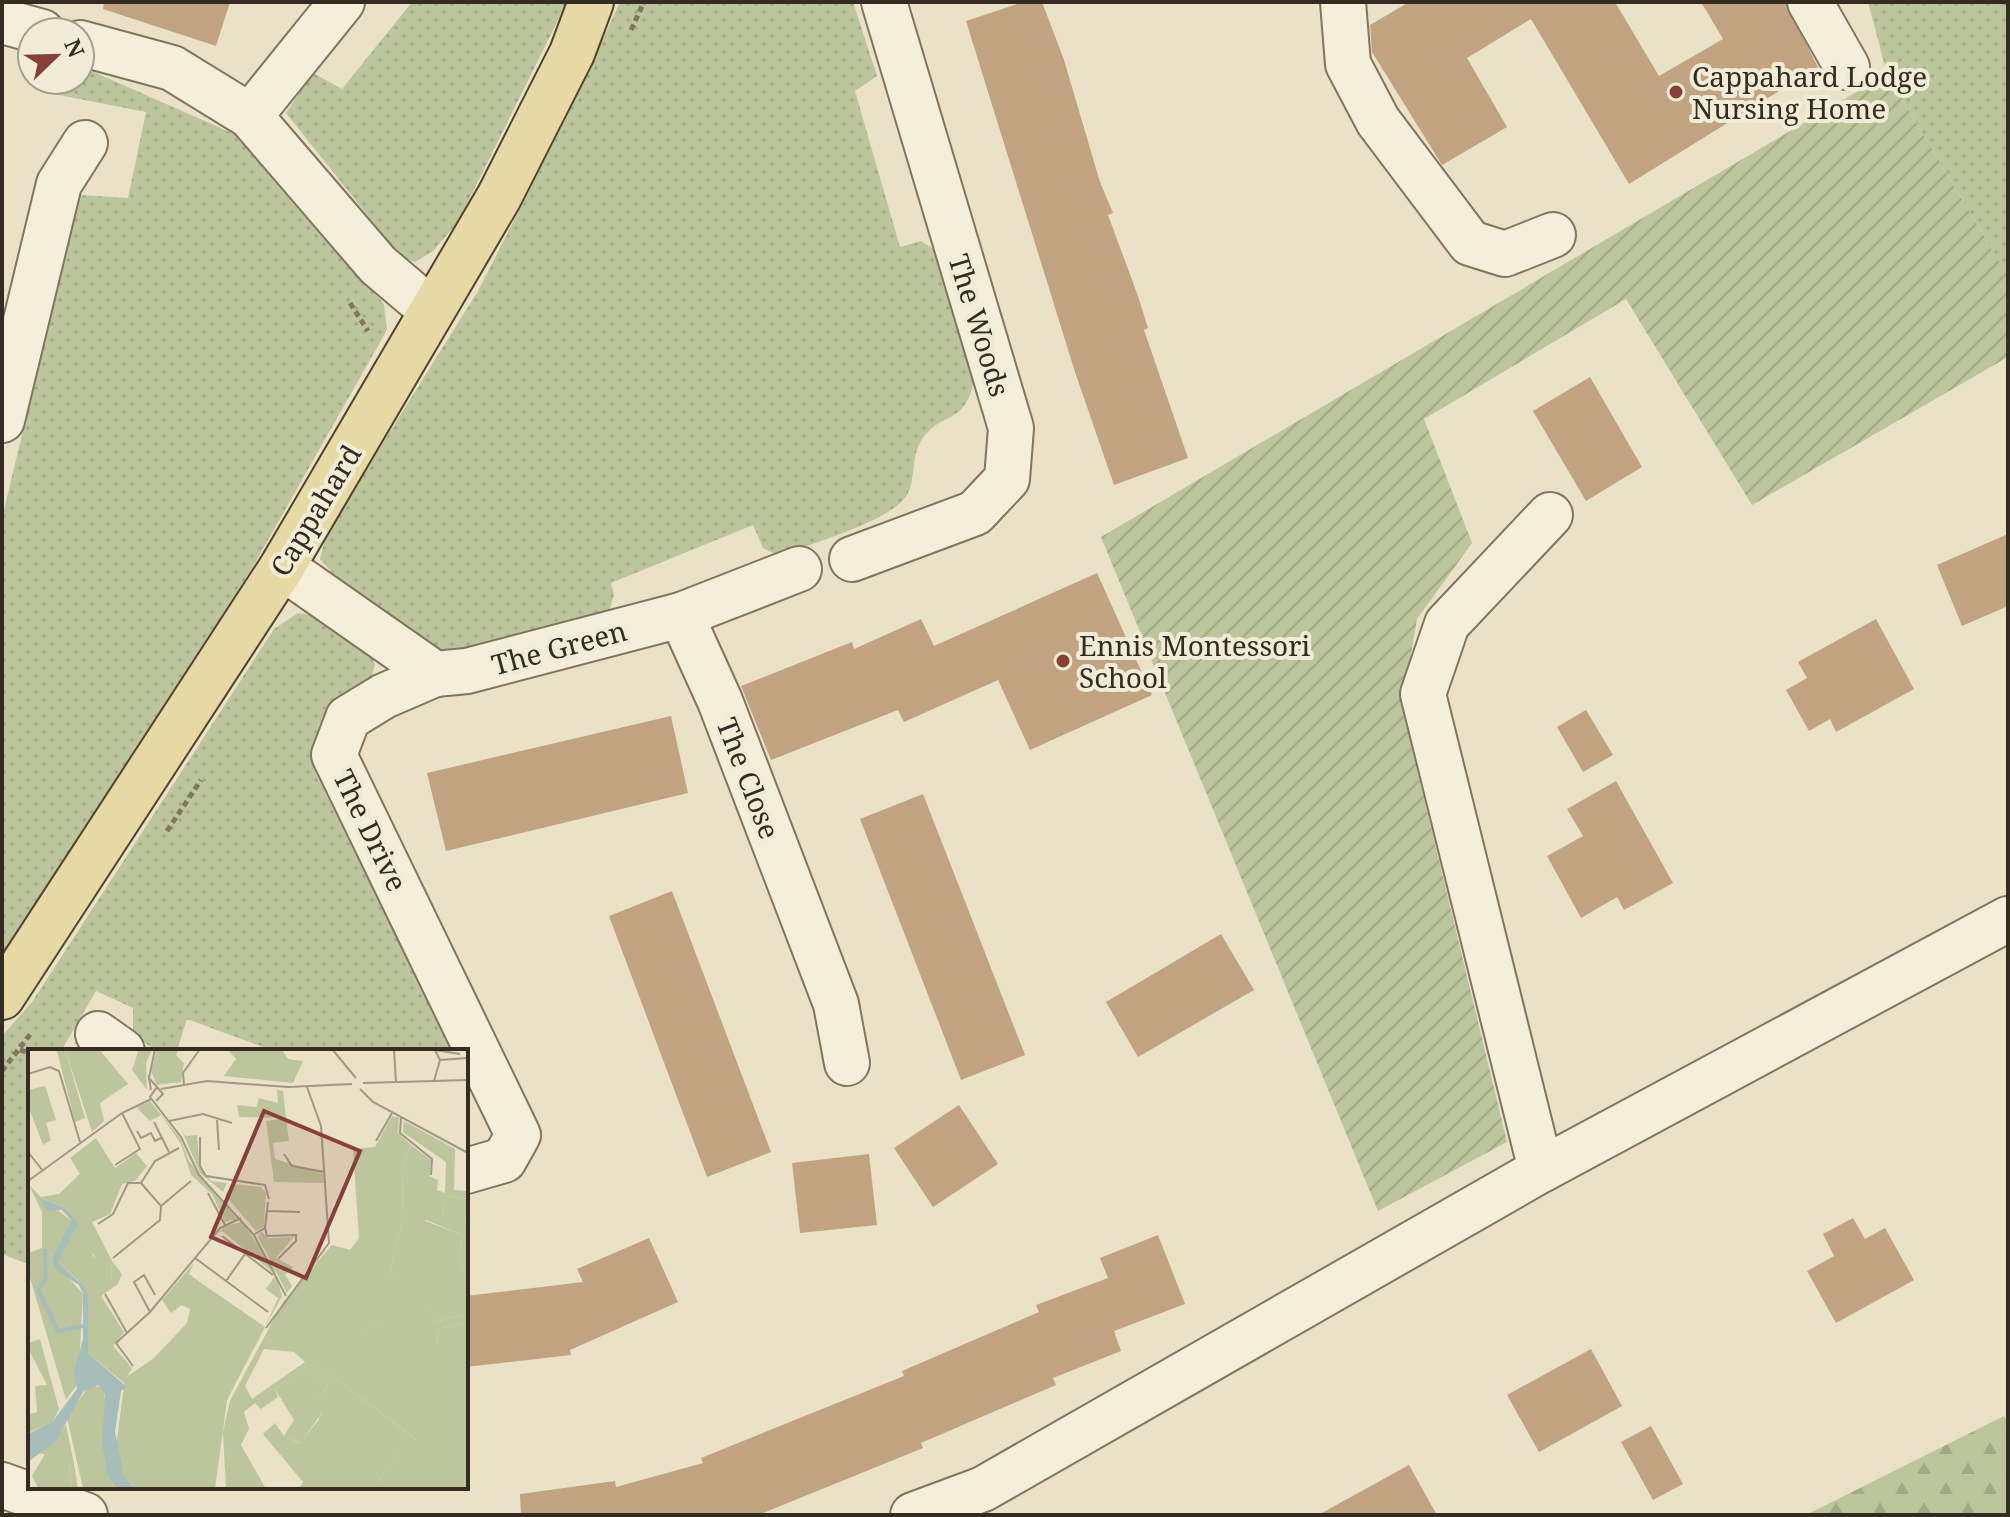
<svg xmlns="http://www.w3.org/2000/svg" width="2010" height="1517" font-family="'Noto Serif',serif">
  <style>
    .grass { fill: url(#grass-dots) }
    .forest { fill: url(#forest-firs) }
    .garden { fill: url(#garden-furrows) }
    .building { fill: #c2a381 }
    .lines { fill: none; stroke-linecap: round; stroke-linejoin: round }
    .minor-casing { stroke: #82755e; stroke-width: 48 }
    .major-casing { stroke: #504332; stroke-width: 48 }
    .path { stroke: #82755e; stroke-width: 5; stroke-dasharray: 6 4; stroke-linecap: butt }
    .minor { stroke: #f4efd9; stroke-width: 44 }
    .major { stroke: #e7d9a3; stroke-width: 44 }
    .poi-dot { fill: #893e36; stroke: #f1ecd5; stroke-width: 3 }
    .labels { text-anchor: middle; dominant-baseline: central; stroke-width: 8; stroke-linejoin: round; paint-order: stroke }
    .poi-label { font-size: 28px; fill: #342c20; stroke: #f1ecd5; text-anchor: start }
    .street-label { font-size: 28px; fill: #342c20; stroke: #f1ecd5 }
    .inset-river { fill: none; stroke: #a7bdb9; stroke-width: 4 }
    .inset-road { fill: none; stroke: #a19984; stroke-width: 2 }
    .view { fill: #893e36; fill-opacity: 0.15; stroke: #893e36; stroke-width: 4 }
    .inset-edge { fill: none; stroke: #342c20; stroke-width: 4 }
  </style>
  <defs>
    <pattern id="grass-dots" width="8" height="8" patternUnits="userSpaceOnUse" patternTransform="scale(2)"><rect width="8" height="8" fill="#bcc59c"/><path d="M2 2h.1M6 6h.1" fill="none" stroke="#a2a986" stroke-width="1.8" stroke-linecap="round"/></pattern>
    <pattern id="forest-firs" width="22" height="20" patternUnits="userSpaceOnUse" patternTransform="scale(2)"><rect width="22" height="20" fill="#bcc59c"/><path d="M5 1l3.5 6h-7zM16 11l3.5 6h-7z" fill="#a2a986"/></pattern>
    <pattern id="garden-furrows" width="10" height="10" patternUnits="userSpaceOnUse" patternTransform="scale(2)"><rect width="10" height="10" fill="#bcc59c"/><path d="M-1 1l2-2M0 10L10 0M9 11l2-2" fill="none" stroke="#a2a986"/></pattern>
  </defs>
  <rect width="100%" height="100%" fill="#e9e2c7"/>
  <g class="grass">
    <path d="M412 2H567L458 222 433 251 415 262 400 256 286 113 313 73 342 89Z"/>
    <path d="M620 2H853L877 76 855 91 900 247 921 241 935 250 974 379C966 427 940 410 921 441 911 456 916 480 907 495 890 522 809 544 779 556L763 548 753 525 611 583 614 595 609 611 586 622 469 652H445L339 580 320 559 327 532 478 291 568 114Z"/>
    <path d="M1868 2H2008V276L1887 74Z"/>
    <path d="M80 66 232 133 296 186 349 262 384 304 387 330 204 653 2 956V518L80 195 128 198 146 112 44 92 48 80H80Z"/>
    <path d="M298 613 326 617 369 649 375 665 369 684C327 704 309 723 315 772L452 1051H274L187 1019 178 1047 158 1051 133 1036V1008L96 991 61 1051H30V1265L2 1254V1036L32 1002 274 629Z"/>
  </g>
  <path class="forest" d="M2004 1416 2008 1423V1515H1806Z"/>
  <path class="garden" d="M1887 74 2008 276V357L1752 505 1626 299 1424 419 1472 543 1417 619 1402 707 1507 1142 1378 1211 1101 537Z"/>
  <g class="building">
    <path d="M104 2H230L216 46 103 9Z"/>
    <path d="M1023 2H1042L1064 60 1100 182 1113 213 1108 215 1138 296 1148 328 1144 330 1188 458 1114 485 1075 372 966 21Z"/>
    <path d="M1409 2H1615L1659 76 1723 39 1701 2H1785L1818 67 1629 184 1531 19 1467 58 1507 127 1442 165 1372 52 1370 25Z"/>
    <path d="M1590 377 1642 467 1586 501 1533 411Z"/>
    <path d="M2008 534V606L1962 626 1937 565Z"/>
    <path d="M1097 573 1152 695 1030 750 998 680 904 722 898 710 771 760 741 686 852 642 854 649 921 619 934 646Z"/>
    <path d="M1876 619 1914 689 1836 732 1830 719 1809 731 1786 690 1807 678 1798 662Z"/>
    <path d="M1586 710 1613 755 1583 772 1557 727Z"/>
    <path d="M671 716 688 793 446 851 427 773Z"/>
    <path d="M1616 781 1673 883 1624 910 1617 897 1581 918 1547 856 1583 836 1567 809Z"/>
    <path d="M923 794 1025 1055 961 1080 860 819Z"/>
    <path d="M672 891 771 1152 707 1177 609 916Z"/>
    <path d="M1221 934 1254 990 1138 1057 1106 1002Z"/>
    <path d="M959 1105 998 1164 933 1207 894 1148Z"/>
    <path d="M869 1154 877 1225 800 1233 792 1163Z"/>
    <path d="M1853 1218 1865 1239 1885 1228 1914 1280 1836 1323 1807 1271 1834 1256 1823 1234Z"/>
    <path d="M1158 1235 1185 1304 1114 1331 1121 1351 1053 1378 1056 1385 921 1443 923 1448 758 1515H521L520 1494 615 1481 616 1487 703 1463 701 1458 904 1376 902 1371 1039 1312 1036 1305 1108 1278 1100 1258Z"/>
    <path d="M649 1238 678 1302 570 1350 571 1355 466 1367V1296L583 1282 577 1269Z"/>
    <path d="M1591 1349 1622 1406 1539 1452 1507 1395Z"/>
    <path d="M1651 1426 1683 1484 1653 1500 1621 1442Z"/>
    <path d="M1409 1465 1437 1515H1318Z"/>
  </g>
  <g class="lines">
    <defs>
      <g id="minor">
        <path d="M1343 2 1348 64 1378 121 1470 243 1505 254 1553 235"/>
        <path d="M1810 2 1847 67"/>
        <path d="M2 21 42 32"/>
        <path d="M80 43 172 68 250 116 378 265 431 310"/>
        <path d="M250 116 342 2"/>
        <path d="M2 420 59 184 85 143"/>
        <path d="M852 559 975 513 1007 479 1011 428 884 2"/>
        <path d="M282 567 435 674 384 696 348 718 334 755 518 1135 504 1160 466 1171"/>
        <path d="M681 615 720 701 836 1004 847 1063"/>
        <path d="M435 674 467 671 681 615 799 569"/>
        <path d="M98 1034 122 1051"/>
        <path d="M1541 1170 1423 694 1447 624 1550 515"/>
        <path d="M2 1485 85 1515"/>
        <path d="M913 1515 983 1489 1541 1170 2008 919"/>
      </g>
      <path id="major" d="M2 997 282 567 499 197 572 53 591 2"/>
    </defs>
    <use href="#minor" class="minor-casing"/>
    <use href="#major" class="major-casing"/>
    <g class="path">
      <path d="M631 30 644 2"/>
      <path d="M350 303 368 331"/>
      <path d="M167 831 201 780"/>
      <path d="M20 1050 30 1053"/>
      <path d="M2 1071 32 1032"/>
    </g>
    <use href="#minor" class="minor"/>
    <use href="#major" class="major"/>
  </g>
  <g class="poi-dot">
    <circle cx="1676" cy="92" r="8"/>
    <circle cx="1063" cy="661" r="8"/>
  </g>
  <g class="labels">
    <g class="poi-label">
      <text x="1692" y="76">Cappahard Lodge<tspan x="1692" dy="32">Nursing Home</tspan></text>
      <text x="1079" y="645">Ennis Montessori<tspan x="1079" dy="32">School</tspan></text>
    </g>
    <g class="street-label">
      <text transform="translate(980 325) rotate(73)">The Woods</text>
      <text transform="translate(315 510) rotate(-59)">Cappahard</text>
      <text transform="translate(559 647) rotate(-15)">The Green</text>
      <text transform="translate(749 778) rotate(69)">The Close</text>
      <text transform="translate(371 830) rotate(64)">The Drive</text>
    </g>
  </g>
  <g transform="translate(28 1049)">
    <rect width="440" height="440" fill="#e9e2c7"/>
    <path d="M37 0H71L100 35 72 54 76 72 64 83ZM129 0H151L148 6 156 14 153 33 129 36 123 22ZM199 0H253L260 10 275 12 265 34 196 27 208 10ZM249 41 255 42 258 69 211 68 209 56 229 58 231 49 250 54ZM122 52 152 89 161 112 209 170 197 173 184 145 163 126 153 95 133 66 122 72 111 61 109 58ZM150 72 157 87 169 86 172 119 183 132 199 134 195 143 172 124ZM68 89 87 119 108 104 119 117 107 132 94 135 82 165 64 173 65 210 83 235 84 212 94 225 90 235 73 247 96 283 85 297 104 319 96 334 60 304V246L50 231 30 214 47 177 36 158 12 149 43 171 24 210 55 245 50 334 38 351 0 222V204L14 199V163L1 136 13 148 31 145 52 125 42 109ZM383 96 403 111 397 172 435 186 431 206 440 231V264L407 273 387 229 361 226 375 169 374 122ZM205 135 233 138 238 144 236 178 228 182 197 146ZM417 147 440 150 437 176 415 169ZM214 173 246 219 254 247 237 278 250 249 238 240 248 226 194 182 188 186 197 177ZM233 182 240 189 266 188 248 209 265 218 257 226 264 237 259 244 230 188ZM166 214 161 225 179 238 162 260 154 256 143 264 134 251ZM358 268 410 301 409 280 440 274V440H345L373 399 390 392 294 319 284 317ZM278 318 301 337 288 350 296 361 272 394 256 387 266 371 247 340ZM61 337 76 338 81 430 90 440H55L39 368ZM26 404 41 416 44 440H11L4 427 17 405Z" fill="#bcc59c"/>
    <path d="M37 0 57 69 47 73 29 2ZM111 0H124L118 15 119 41 104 21ZM364 67 371 69 370 84 383 96 374 122 375 169 361 226 387 228 407 273 440 264V274L409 280 410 301 401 308 385 285 371 293 358 268 285 317 294 319 391 393 373 399 345 440H271L275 433 235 385 247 374 256 387 271 394 290 372 295 361 288 350 301 337 278 318 247 340 250 348 233 360 227 354 216 363 221 380 213 396 238 440H198L195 383 202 352 255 253 304 196 322 201 331 189 325 100 347 98ZM236 300 266 303 277 313 224 350 217 337ZM376 72 427 100 426 141 440 142V150L417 147 415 168 437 176 440 161V231L431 206 435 186 393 169 401 127 410 131 409 141 417 144 418 113 375 83ZM64 173 84 212 83 235 69 242 46 206 51 202 67 208 51 179ZM179 238 237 278 199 351 187 440H106L96 427 88 399 97 329 126 309 159 274 165 247ZM12 290 31 360 25 372 2 383V365L9 363 7 337 19 336 1 301 0 294ZM38 376 47 420 50 440H44L41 416 32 415 26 405H12Z" fill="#bcc59c" fill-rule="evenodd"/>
    <path d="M17 37 28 71 18 74 23 91 15 96 0 57V41ZM258 69 261 92 245 94 247 110 295 124 296 134 246 133 238 72Z" fill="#bcc59c"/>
    <path d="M2 136 11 149 36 158 50 174 30 214 56 237 60 246V304L99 338 93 342 87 383 96 427 106 440H90L81 430 74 396 77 345 70 336 55 343 28 392 0 413V385L25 372 49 340 46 324 55 290V245L51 236 29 222 24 210 43 171 34 161 20 162Z" fill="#a7bdb9"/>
    <path class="inset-river" d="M17 200 18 229 10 241 30 282 55 277"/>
    <path class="inset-road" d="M304 0 328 29M366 0 368 33M412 11 407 1 432 5M0 25 22 18 31 22 52 93M121 29 127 0M406 32 412 11 440 9M335 34 440 31M156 36 155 24 172 0M133 40 179 32 260 38 324 35M332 40 345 53 440 104M123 41 121 29 129 38M128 52 135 45 129 38 122 48 153 88 171 126 226 186 258 247M373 68 372 84 404 110 403 126M189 71 191 101M141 72 175 65 204 74M126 73 141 103M109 82 113 89 123 84 127 92 133 89M172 88V117L178 127 237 136 241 150M348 92 364 64M0 103 15 122M256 105 264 117 297 123M87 116 112 100 94 64M0 132 94 64 123 50M113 134 127 112 151 99M180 144 197 176M133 157 163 132M240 162 272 163M70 175 85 165 100 134H113L133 157 132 171 85 209M237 179 240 153M227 185 237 179 239 187 268 186V192L250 210M194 187 245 226M167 209 240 263M198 232 217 205M77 245 99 284M122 263 106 233 116 226 127 246M238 279 301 194 293 77 279 38M105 317 88 294 122 263 192 179 213 169"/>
    <path class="view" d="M236 62 332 102 278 229 183 188Z"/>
    <rect width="440" height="440" class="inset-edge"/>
  </g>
  <rect width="2010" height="1517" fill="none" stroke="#342c20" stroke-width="8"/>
  <g transform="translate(56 56) rotate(67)"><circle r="38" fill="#f1ecd5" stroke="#a59f8d" stroke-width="2"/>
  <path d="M0-6L14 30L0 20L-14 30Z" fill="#893e36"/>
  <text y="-12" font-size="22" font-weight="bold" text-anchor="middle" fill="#342c20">N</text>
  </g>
</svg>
